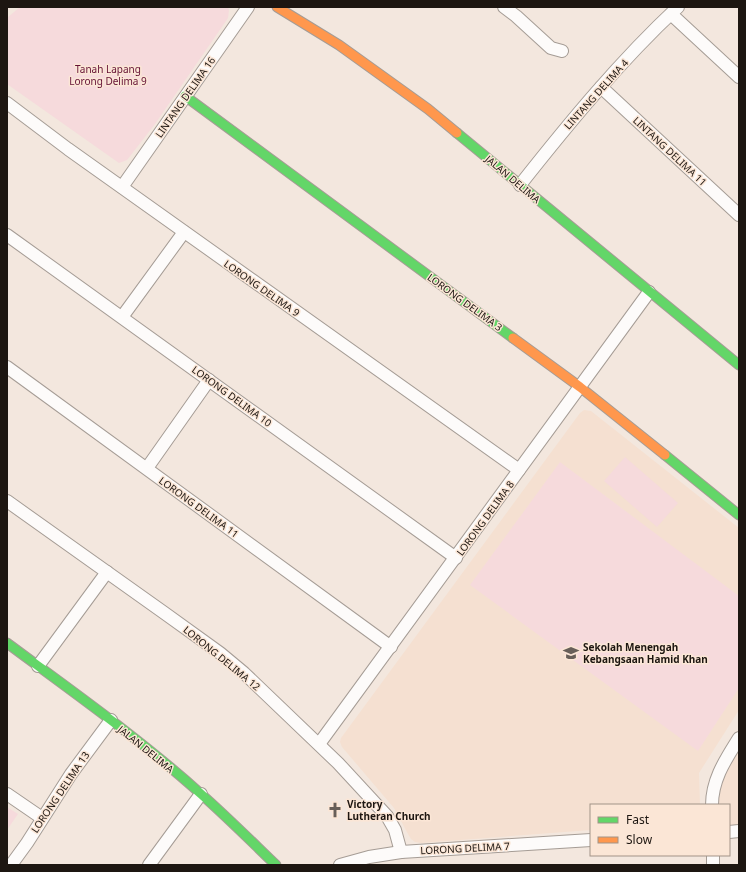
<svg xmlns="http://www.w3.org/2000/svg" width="746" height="872" font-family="'Noto Sans',sans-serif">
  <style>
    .built { fill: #f5e0d1 }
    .green { fill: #f6dadc }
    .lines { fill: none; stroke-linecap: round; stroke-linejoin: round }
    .street-casing { stroke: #a59c95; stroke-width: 14 }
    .fast-casing { stroke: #a59c95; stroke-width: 11 }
    .slow-casing { stroke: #a59c95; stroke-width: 11 }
    .street { stroke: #fdfbfa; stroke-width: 12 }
    .fast { stroke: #63d668; stroke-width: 9 }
    .slow { stroke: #ff974d; stroke-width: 9 }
    .labels { text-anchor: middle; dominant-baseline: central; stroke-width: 3; stroke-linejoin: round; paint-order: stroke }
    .park-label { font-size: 10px; fill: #641034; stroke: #fbe6d6 }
    .street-label { font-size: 10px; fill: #1d1611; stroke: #fbe6d6 }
    .poi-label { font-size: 10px; font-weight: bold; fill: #1d1611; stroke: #fbe6d6; text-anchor: start }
  </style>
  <rect width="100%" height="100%" fill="#f3e7de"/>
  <g class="built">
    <path d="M584 410 591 411 739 528V710L699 773 700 805H591V830L421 843 415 842 411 839 408 834 394 808 342 747 340 742 341 738 580 413Z"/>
    <path d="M739 738V831L729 832V805H712Z"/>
  </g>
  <g class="green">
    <path d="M20 7H228L229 10 228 18 155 124 127 160 119 163 7 84V18Z"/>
    <path d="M625 457 678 503 657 527 604 481Z"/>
    <path d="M560 462 739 596V688L698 751 470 585Z"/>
    <path d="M7 807 18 814 7 830Z"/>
  </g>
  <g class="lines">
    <defs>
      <g id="street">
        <path d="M504 7 516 16 551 48 562 51"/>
        <path d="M671 14 739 77"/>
        <path d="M601 87 739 215"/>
        <path d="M7 103 68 149 519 470"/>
        <path d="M520 185C569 123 620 61 678 7"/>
        <path d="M122 187 248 7"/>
        <path d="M7 235 456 558"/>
        <path d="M122 317 184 232"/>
        <path d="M7 367 391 647"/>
        <path d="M147 468 209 380"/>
        <path d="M7 501 163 612 220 653 244 673 338 763 387 816 395 830 401 852"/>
        <path d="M38 666 107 572"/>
        <path d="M319 744 649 292"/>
        <path d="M7 794 42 818"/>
        <path d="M712 805C712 779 726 759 739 738"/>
        <path d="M729 832 739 831"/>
        <path d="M713 855V865"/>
        <path d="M11 865 27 843 71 774 111 720"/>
        <path d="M149 865 201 794"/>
        <path d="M340 865 369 857 401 852 591 840"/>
      </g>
      <g id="fast">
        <path d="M185 96 513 338"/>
        <path d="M457 133 739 365"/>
        <path d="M665 455 739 515"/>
        <path d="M7 643C73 692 140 739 201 794 227 817 251 841 276 865"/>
      </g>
      <g id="slow">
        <path d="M277 7 339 45 428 109 457 133"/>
        <path d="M513 338 580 387 665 455"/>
      </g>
    </defs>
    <use href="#street" class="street-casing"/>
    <use href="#fast" class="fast-casing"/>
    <use href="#slow" class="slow-casing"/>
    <use href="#street" class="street"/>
    <use href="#fast" class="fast"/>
    <use href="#slow" class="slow"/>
  </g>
  <defs>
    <symbol id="school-bare" viewBox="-9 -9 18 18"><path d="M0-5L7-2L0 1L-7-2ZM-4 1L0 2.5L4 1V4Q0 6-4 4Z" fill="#685f59" stroke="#fbe6d6" stroke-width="2.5" paint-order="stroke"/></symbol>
    <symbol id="church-bare" viewBox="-9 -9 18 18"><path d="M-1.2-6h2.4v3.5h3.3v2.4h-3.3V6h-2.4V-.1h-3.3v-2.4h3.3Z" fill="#685f59" stroke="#fbe6d6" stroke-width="2.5" paint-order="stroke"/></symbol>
  </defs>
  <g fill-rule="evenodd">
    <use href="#school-bare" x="560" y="642" width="22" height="22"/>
    <use href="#church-bare" x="324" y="799" width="22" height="22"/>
  </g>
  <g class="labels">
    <g class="park-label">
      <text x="108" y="69">Tanah Lapang<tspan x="108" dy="12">Lorong Delima 9</tspan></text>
    </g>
    <g class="street-label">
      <text transform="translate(596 94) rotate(-48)">LINTANG DELIMA 4</text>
      <text transform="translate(185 97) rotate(-55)">LINTANG DELIMA 16</text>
      <text transform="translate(670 151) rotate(43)">LINTANG DELIMA 11</text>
      <text transform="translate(513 179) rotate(40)">JALAN DELIMA</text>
      <text transform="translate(262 288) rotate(35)">LORONG DELIMA 9</text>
      <text transform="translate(465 302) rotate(36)">LORONG DELIMA 3</text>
      <text transform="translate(232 396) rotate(36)">LORONG DELIMA 10</text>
      <text transform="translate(199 507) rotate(36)">LORONG DELIMA 11</text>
      <text transform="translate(485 518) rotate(-54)">LORONG DELIMA 8</text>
      <text transform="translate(222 658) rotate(39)">LORONG DELIMA 12</text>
      <text transform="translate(146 749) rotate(39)">JALAN DELIMA</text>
      <text transform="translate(60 792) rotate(-56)">LORONG DELIMA 13</text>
      <text transform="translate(465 848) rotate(-3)">LORONG DELIMA 7</text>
    </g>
    <g class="poi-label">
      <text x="583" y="647">Sekolah Menengah<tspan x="583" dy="12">Kebangsaan Hamid Khan</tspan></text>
      <text x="347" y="804">Victory<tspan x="347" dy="12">Lutheran Church</tspan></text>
    </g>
  </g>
  <rect width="746" height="872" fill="none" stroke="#1d1611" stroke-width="16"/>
  <rect x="590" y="804" width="140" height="52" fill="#fbe6d6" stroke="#a29387"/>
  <rect x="598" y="817" width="20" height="6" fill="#63d668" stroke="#a29387"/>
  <text x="626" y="824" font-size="12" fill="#1d1611">Fast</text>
  <rect x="598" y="837" width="20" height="6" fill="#ff974d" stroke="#a29387"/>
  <text x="626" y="844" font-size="12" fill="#1d1611">Slow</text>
</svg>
